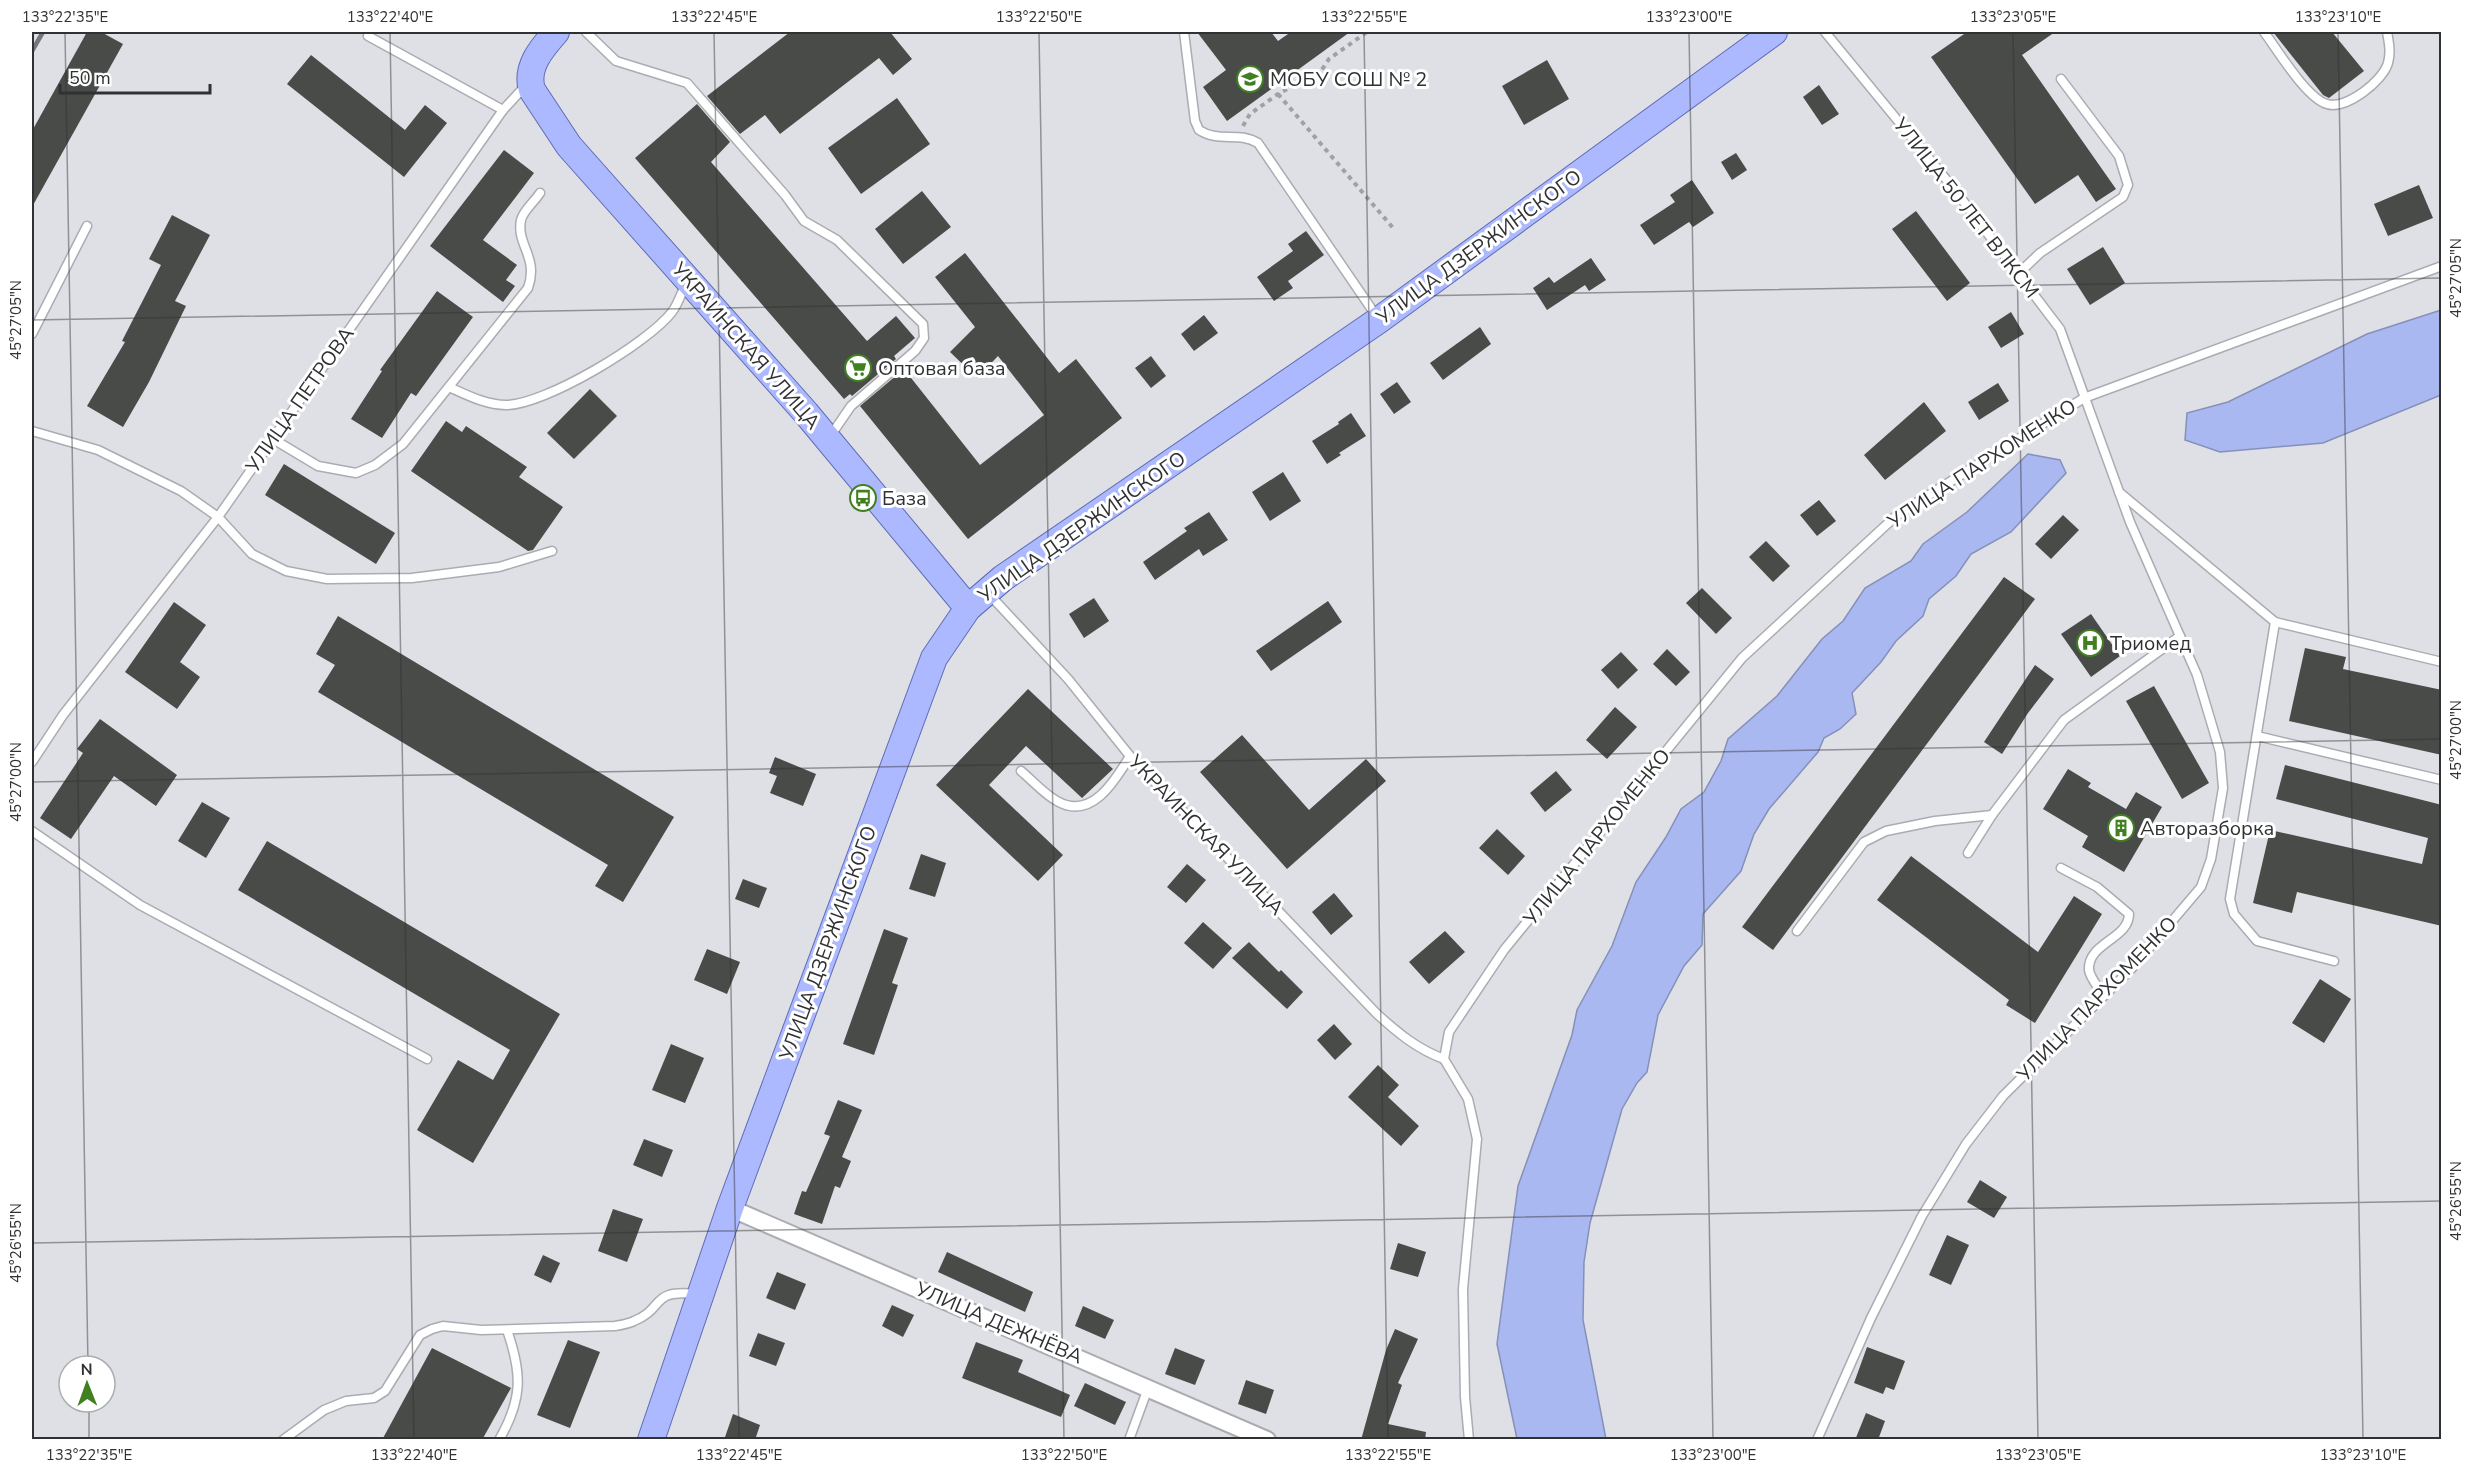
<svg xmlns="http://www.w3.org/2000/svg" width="2473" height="1471" font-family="'Nunito Sans',sans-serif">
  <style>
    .water { fill: #aab8f2; stroke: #8590b9; stroke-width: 1.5 }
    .building { fill: #484b47 }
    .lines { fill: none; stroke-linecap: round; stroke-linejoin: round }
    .lane-casing { stroke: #abacb2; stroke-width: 11 }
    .street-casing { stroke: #abacb2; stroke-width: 20 }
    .primary-casing { stroke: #5e6cb7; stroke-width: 28 }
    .path { stroke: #a0a1a6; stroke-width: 4; stroke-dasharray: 4.5 4.5; stroke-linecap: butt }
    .lane { stroke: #fff; stroke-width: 8 }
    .street { stroke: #fff; stroke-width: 16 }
    .primary { stroke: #adb9fe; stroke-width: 26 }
    .rail { stroke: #75767a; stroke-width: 4.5 }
    .ticks { fill: none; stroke: #303133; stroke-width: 1.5; stroke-opacity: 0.45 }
    .labels { text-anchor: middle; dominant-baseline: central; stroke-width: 6; stroke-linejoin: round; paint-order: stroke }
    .poi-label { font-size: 20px; fill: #303133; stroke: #fff; text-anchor: start }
    .street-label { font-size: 20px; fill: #303133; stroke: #fff }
    .neatline { fill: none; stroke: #303133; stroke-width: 2 }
    .ticks-label { font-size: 15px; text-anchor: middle; fill: #303133 }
  </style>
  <rect width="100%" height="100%" fill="#dfe0e6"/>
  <g class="water">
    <path d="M2441 310V395L2323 443 2220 452 2185 440 2187 413 2228 402 2367 334Z"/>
    <path d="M2028 454 2060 460 2066 473 2011 532 1971 554 1956 576 1929 599 1923 616 1896 641 1881 662 1852 693 1856 714 1840 729 1824 738 1818 752 1769 809 1754 834 1741 871 1703 914 1702 945 1684 966 1658 1015 1647 1072 1637 1083 1622 1109 1590 1223 1584 1262 1583 1320 1606 1439H1517L1497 1344 1502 1306 1518 1186 1572 1035 1577 1010 1612 946 1636 882 1666 837 1681 809 1704 792 1721 761 1728 739 1777 696 1822 639 1843 621 1865 588 1911 561 1923 544 1967 512Z"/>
  </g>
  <g class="building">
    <path d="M87 32H101L123 44 32 207V131Z"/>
    <path d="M790 32H890L912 59 893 75 879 58 780 134 765 115 740 134 707 96Z"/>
    <path d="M1197 32H1271L1278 41 1291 32H1350L1227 121 1203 87 1226 70Z"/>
    <path d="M1967 32H2055L2022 55 2116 189 2096 202 2078 175 2035 204 1931 57Z"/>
    <path d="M2273 32H2332L2364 71 2329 98 2323 95Z"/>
    <path d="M311 55 405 130 425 105 447 123 404 177 287 84Z"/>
    <path d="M1547 60 1569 99 1524 125 1502 86Z"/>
    <path d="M1819 85 1839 114 1822 125 1803 97Z"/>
    <path d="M897 98 930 144 861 194 828 148Z"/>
    <path d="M697 104 730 142 711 162 867 341 896 316 915 338 894 356 896 359 852 396 850 394 844 399 635 158Z"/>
    <path d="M504 150 534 173 483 240 517 265 506 280 515 286 503 302 430 246Z"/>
    <path d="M1736 153 1747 170 1732 180 1721 162Z"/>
    <path d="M1692 180 1714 213 1693 227 1689 222 1654 245 1640 225 1675 202 1670 195Z"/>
    <path d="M2419 185 2433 218 2388 236 2374 204Z"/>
    <path d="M922 191 951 227 903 264 875 229Z"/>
    <path d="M1916 211 1970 283 1947 301 1892 229Z"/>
    <path d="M172 215 210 235 175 301 186 306 149 382 123 427 87 406 125 342 122 341 161 265 149 259Z"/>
    <path d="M1306 231 1324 255 1288 281 1293 288 1274 301 1257 277 1293 251 1288 244Z"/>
    <path d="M2103 247 2125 283 2090 305 2067 269Z"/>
    <path d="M965 253 1059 373 1076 359 1122 418 968 539 860 406 904 369 980 465 1044 415 998 356 977 378 950 352 975 327 935 277Z"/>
    <path d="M1591 258 1606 280 1589 291 1585 285 1547 310 1533 288 1549 277 1554 283Z"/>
    <path d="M437 291 473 317 416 396 411 393 382 438 351 419 382 371 380 370Z"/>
    <path d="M2011 312 2024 334 2001 348 1988 327Z"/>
    <path d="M1204 315 1218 333 1194 351 1181 334Z"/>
    <path d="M1480 327 1491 344 1443 380 1430 363Z"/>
    <path d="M1151 356 1166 376 1151 388 1135 368Z"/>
    <path d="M1397 382 1411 402 1394 414 1380 394Z"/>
    <path d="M1998 383 2009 401 1979 420 1968 402Z"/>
    <path d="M590 389 617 416 574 459 547 433Z"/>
    <path d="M1924 402 1946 431 1885 480 1864 455Z"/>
    <path d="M1351 413 1366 436 1339 453 1341 455 1327 464 1312 441 1339 424 1338 422Z"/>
    <path d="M446 421 462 432 466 426 527 467 519 477 563 507 533 550 528 551 411 471Z"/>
    <path d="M284 464 395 533 376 564 265 495Z"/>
    <path d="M1283 472 1301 501 1270 521 1252 492Z"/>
    <path d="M1819 500 1836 521 1817 536 1800 515Z"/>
    <path d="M1209 512 1228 540 1203 556 1199 549 1155 580 1143 562 1187 531 1184 528Z"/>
    <path d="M2063 515 2079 530 2051 559 2035 544Z"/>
    <path d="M1766 541 1790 566 1773 582 1749 557Z"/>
    <path d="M2004 577 2035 599 1773 950 1742 927Z"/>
    <path d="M1702 588 1732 618 1716 634 1686 603Z"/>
    <path d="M1094 598 1109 621 1084 638 1069 614Z"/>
    <path d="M1328 601 1342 622 1271 671 1256 651Z"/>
    <path d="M174 602 206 625 180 662 200 677 177 709 125 672Z"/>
    <path d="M2091 614 2120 656 2091 677 2061 634Z"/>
    <path d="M338 616 674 817 623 902 595 886 608 865 318 692 335 665 316 654Z"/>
    <path d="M2305 648 2346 657 2343 669 2442 690V755L2289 721Z"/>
    <path d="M1667 649 1690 672 1676 686 1653 664Z"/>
    <path d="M1621 652 1638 670 1618 689 1601 670Z"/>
    <path d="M2035 665 2054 679 2028 713 2002 754 1984 742Z"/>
    <path d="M2154 686 2209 783 2182 799 2126 701Z"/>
    <path d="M1028 689 1113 769 1082 798 1026 746 989 785 1063 855 1038 881 936 785Z"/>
    <path d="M1615 707 1637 727 1607 759 1586 740Z"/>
    <path d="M100 719 177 775 156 806 114 776 71 839 40 818 83 753 77 749Z"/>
    <path d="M1242 735 1309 810 1366 759 1386 781 1287 869 1200 772Z"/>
    <path d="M775 757 816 774 803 806 770 793 777 776 769 773Z"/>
    <path d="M2285 765 2442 805V926L2297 892 2292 913 2253 903 2270 830 2422 864 2428 838 2276 799Z"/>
    <path d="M2068 769 2091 783 2088 787 2126 809 2136 792 2162 807 2124 872 2082 847 2088 836 2043 809Z"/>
    <path d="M1556 771 1572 790 1545 812 1530 793Z"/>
    <path d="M202 802 230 818 206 858 178 841Z"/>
    <path d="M1497 829 1525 856 1508 875 1479 848Z"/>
    <path d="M267 841 560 1014 473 1163 417 1130 458 1060 493 1080 510 1050 238 890Z"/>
    <path d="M921 854 946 863 935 897 909 889Z"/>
    <path d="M1911 856 2038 952 2074 896 2102 914 2035 1023 2006 1005 2009 1000 1877 900Z"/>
    <path d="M1187 864 1206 880 1186 903 1167 887Z"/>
    <path d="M743 879 767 888 759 908 735 899Z"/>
    <path d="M1334 893 1353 916 1331 935 1312 912Z"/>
    <path d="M1203 922 1232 948 1213 969 1184 943Z"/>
    <path d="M884 929 908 938 892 983 898 985 874 1055 843 1044Z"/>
    <path d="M1445 931 1465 952 1429 984 1409 962Z"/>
    <path d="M1249 942 1279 972 1281 970 1303 992 1287 1009 1232 958Z"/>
    <path d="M707 949 740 962 727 994 694 980Z"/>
    <path d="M2320 979 2351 999 2324 1043 2292 1023Z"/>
    <path d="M1334 1024 1352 1044 1335 1060 1317 1040Z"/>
    <path d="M671 1044 704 1058 685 1103 652 1090Z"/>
    <path d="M1378 1065 1399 1085 1388 1097 1419 1126 1401 1146 1348 1097Z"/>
    <path d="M838 1100 862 1110 842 1157 851 1161 840 1188 835 1186 822 1224 794 1214 802 1191 806 1192 830 1136 824 1134Z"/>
    <path d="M644 1139 673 1150 662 1177 633 1165Z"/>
    <path d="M1980 1180 2007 1197 1994 1218 1967 1202Z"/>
    <path d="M613 1209 643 1219 627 1262 598 1251Z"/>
    <path d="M1947 1235 1969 1245 1951 1285 1929 1275Z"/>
    <path d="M1398 1243 1426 1252 1418 1277 1390 1269Z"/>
    <path d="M947 1252 1033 1292 1025 1312 938 1272Z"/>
    <path d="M543 1255 560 1263 551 1283 534 1275Z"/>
    <path d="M777 1272 806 1284 795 1310 766 1298Z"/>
    <path d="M892 1305 914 1315 903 1337 882 1326Z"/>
    <path d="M1083 1306 1114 1320 1105 1339 1075 1326Z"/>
    <path d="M1395 1329 1418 1339 1398 1383 1402 1385 1388 1424 1426 1432 1425 1440H1361L1386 1350Z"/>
    <path d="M758 1333 785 1343 776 1366 749 1356Z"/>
    <path d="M568 1340 600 1352 570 1428 537 1415Z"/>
    <path d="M976 1342 1023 1360 1018 1372 1070 1395 1061 1417 962 1378Z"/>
    <path d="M1867 1347 1905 1361 1894 1390 1886 1387 1883 1394 1854 1383Z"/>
    <path d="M432 1348 511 1388 482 1440H382Z"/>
    <path d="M1175 1348 1205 1360 1195 1385 1165 1374Z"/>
    <path d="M1246 1380 1274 1390 1266 1414 1238 1404Z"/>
    <path d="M1085 1383 1126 1402 1115 1425 1074 1406Z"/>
    <path d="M1866 1413 1885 1421 1878 1440H1855Z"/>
    <path d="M733 1414 760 1425 755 1440H724Z"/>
  </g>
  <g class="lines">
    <defs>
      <g id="lane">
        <path d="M586 32 616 61 687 83 785 195 804 221 837 240 923 324 924 338 915 351 851 406 829 438"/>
        <path d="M1184 32 1195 121 1199 130C1219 143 1238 131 1258 143L1377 317"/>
        <path d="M2264 32C2277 49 2306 98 2327 104 2346 110 2383 81 2388 63 2391 52 2389 43 2387 32"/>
        <path d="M368 36 503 110"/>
        <path d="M2019 273 2040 253 2123 197 2128 185 2119 156 2061 79"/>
        <path d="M32 334 87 226"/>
        <path d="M449 387C467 395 486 405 506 405 545 405 648 343 672 312 678 304 682 292 686 283"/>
        <path d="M32 431 98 450 181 491 218 517 252 554 286 571 327 579 412 578 499 567 552 551"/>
        <path d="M273 439 318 466 356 473 375 465 403 444 528 288C539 257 516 245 521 220 523 211 535 201 540 193"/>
        <path d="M2119 492 2275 622 2442 662"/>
        <path d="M988 593 1068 679 1130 756 1377 1014C1398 1033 1417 1049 1444 1059"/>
        <path d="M2275 622 2230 899 2234 914 2257 941 2334 961"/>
        <path d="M2257 736 2442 780"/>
        <path d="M32 762 63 715 218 517 503 110 527 84"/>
        <path d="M1021 771C1033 781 1044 794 1057 801 1091 821 1115 781 1130 756"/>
        <path d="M32 831 140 905 427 1059"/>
        <path d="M1968 853 1992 815 2064 720 2180 636"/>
        <path d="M2061 868 2097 887 2129 914C2129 939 2087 943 2089 970 2090 978 2099 988 2103 995"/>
        <path d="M1797 931 1864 842 1886 831 1935 821 1992 815"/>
        <path d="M283 1440 324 1410 346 1401 374 1398 385 1391 420 1335 432 1329 443 1326 481 1330 615 1326C621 1325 628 1324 634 1321 666 1308 649 1289 697 1294"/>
        <path d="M499 1440C523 1399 522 1373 507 1330"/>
        <path d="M1129 1440 1148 1388"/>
        <path d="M1469 1440 1465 1397 1463 1289 1477 1139 1468 1099 1444 1059 1449 1032 1504 950 1742 658 1897 515 2084 398 2442 266"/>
        <path d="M1817 1440 1871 1318 1922 1216 1966 1144 2003 1096 2133 967 2201 887 2211 859 2223 788 2220 752 2197 675 2130 522 2060 329 1954 189 1825 32"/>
      </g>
      <path id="street" d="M730 1208 1267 1440"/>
      <g id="primary">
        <path d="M556 32C542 48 525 67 532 90L569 146 806 413 968 608"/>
        <path d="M651 1440 730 1208 934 658 968 608 1003 578 1379 320 1774 32"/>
      </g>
    </defs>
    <use href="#lane" class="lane-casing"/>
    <use href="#street" class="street-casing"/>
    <use href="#primary" class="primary-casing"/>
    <g class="path">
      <path d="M1278 94 1394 229"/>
      <path d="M1243 126 1250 114 1278 94 1321 71 1329 59 1367 32"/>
    </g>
    <use href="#lane" class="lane"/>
    <use href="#street" class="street"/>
    <use href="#primary" class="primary"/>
    <path class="rail" d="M32 51 43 32"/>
  </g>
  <path class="ticks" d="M65 32 88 1366M390 32 414 1440M714 32 739 1440M1039 32 1064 1440M1364 32 1388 1440M1689 32 1713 1440M2013 32 2038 1440M2338 32 2363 1440M32 320 2442 278M32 782 2442 739M32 1243 2442 1201M89 1402V1440"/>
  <defs>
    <symbol id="school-ring" viewBox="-11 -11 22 22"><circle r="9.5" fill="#fff" stroke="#408020" stroke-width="1.5"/><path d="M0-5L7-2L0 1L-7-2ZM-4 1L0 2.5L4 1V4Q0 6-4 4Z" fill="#408020"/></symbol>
    <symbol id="supermarket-ring" viewBox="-11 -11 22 22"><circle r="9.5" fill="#fff" stroke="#408020" stroke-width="1.5"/><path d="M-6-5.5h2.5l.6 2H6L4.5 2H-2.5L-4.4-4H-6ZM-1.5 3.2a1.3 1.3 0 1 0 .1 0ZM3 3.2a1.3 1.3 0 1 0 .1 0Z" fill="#408020"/></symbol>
    <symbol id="bus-ring" viewBox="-11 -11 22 22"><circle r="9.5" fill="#fff" stroke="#408020" stroke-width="1.5"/><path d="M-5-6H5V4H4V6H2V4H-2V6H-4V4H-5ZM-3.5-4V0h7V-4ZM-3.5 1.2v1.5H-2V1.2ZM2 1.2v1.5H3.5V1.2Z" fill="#408020"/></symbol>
    <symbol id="hospital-ring" viewBox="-11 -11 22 22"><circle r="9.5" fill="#fff" stroke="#408020" stroke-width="1.5"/><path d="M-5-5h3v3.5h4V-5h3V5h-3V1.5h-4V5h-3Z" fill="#408020"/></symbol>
    <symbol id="building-ring" viewBox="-11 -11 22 22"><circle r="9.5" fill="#fff" stroke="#408020" stroke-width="1.5"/><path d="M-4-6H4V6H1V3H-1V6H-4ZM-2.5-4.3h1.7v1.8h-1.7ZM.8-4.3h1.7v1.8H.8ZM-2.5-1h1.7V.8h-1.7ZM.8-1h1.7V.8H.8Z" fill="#408020"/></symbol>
  </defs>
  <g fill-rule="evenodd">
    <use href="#school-ring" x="1235" y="64" width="30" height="30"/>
    <use href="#supermarket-ring" x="843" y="353" width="30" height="30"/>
    <use href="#bus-ring" x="848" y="483" width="30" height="30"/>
    <use href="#hospital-ring" x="2075" y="628" width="30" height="30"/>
    <use href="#building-ring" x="2106" y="813" width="30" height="30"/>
  </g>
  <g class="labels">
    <g class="poi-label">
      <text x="1270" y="79">МОБУ СОШ № 2</text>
      <text x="878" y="368">Оптовая база</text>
      <text x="882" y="498">База</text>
      <text x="2110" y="643">Триомед</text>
      <text x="2140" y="828">Авторазборка</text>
    </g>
    <g class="street-label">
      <text transform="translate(1966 208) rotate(52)">УЛИЦА 50 ЛЕТ ВЛКСМ</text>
      <text transform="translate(1479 247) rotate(-36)">УЛИЦА ДЗЕРЖИНСКОГО</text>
      <text transform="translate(746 346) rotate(49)">УКРАИНСКАЯ УЛИЦА</text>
      <text transform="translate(300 400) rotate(-55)">УЛИЦА ПЕТРОВА</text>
      <text transform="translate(1982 464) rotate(-33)">УЛИЦА ПАРХОМЕНКО</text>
      <text transform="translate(1082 527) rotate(-35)">УЛИЦА ДЗЕРЖИНСКОГО</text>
      <text transform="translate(1206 835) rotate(46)">УКРАИНСКАЯ УЛИЦА</text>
      <text transform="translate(1597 837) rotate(-51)">УЛИЦА ПАРХОМЕНКО</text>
      <text transform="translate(828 943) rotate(-70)">УЛИЦА ДЗЕРЖИНСКОГО</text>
      <text transform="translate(2097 999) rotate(-46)">УЛИЦА ПАРХОМЕНКО</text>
      <text transform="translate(999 1323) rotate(23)">УЛИЦА ДЕЖНЁВА</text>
    </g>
  </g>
  <rect width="2473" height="1471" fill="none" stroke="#ffffff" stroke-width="66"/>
  <g transform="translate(87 1384) rotate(359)"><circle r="28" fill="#ffffff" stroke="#acadad" stroke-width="1.5"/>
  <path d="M0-4.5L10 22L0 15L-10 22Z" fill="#408020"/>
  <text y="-9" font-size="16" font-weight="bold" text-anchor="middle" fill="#303133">N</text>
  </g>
  <path d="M60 84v9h150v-9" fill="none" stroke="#303133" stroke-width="3"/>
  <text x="69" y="84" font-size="18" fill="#303133" stroke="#ffffff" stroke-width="4.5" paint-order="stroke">50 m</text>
  <rect x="33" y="33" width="2407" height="1405" class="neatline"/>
  <g class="ticks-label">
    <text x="65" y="22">133°22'35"E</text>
    <text x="390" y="22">133°22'40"E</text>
    <text x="714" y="22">133°22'45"E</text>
    <text x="1039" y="22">133°22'50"E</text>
    <text x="1364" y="22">133°22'55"E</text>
    <text x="1689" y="22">133°23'00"E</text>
    <text x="2013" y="22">133°23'05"E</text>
    <text x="2338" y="22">133°23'10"E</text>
    <text transform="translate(2456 278) rotate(-90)" y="5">45°27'05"N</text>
    <text transform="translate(16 320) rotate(-90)" y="5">45°27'05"N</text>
    <text transform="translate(2456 740) rotate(-90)" y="5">45°27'00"N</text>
    <text transform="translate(16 782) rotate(-90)" y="5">45°27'00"N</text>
    <text transform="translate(2456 1201) rotate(-90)" y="5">45°26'55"N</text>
    <text transform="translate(16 1243) rotate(-90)" y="5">45°26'55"N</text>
    <text x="89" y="1460">133°22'35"E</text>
    <text x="414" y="1460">133°22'40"E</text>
    <text x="739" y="1460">133°22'45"E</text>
    <text x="1064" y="1460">133°22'50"E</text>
    <text x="1388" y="1460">133°22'55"E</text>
    <text x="1713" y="1460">133°23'00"E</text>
    <text x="2038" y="1460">133°23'05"E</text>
    <text x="2363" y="1460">133°23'10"E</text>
  </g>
</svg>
